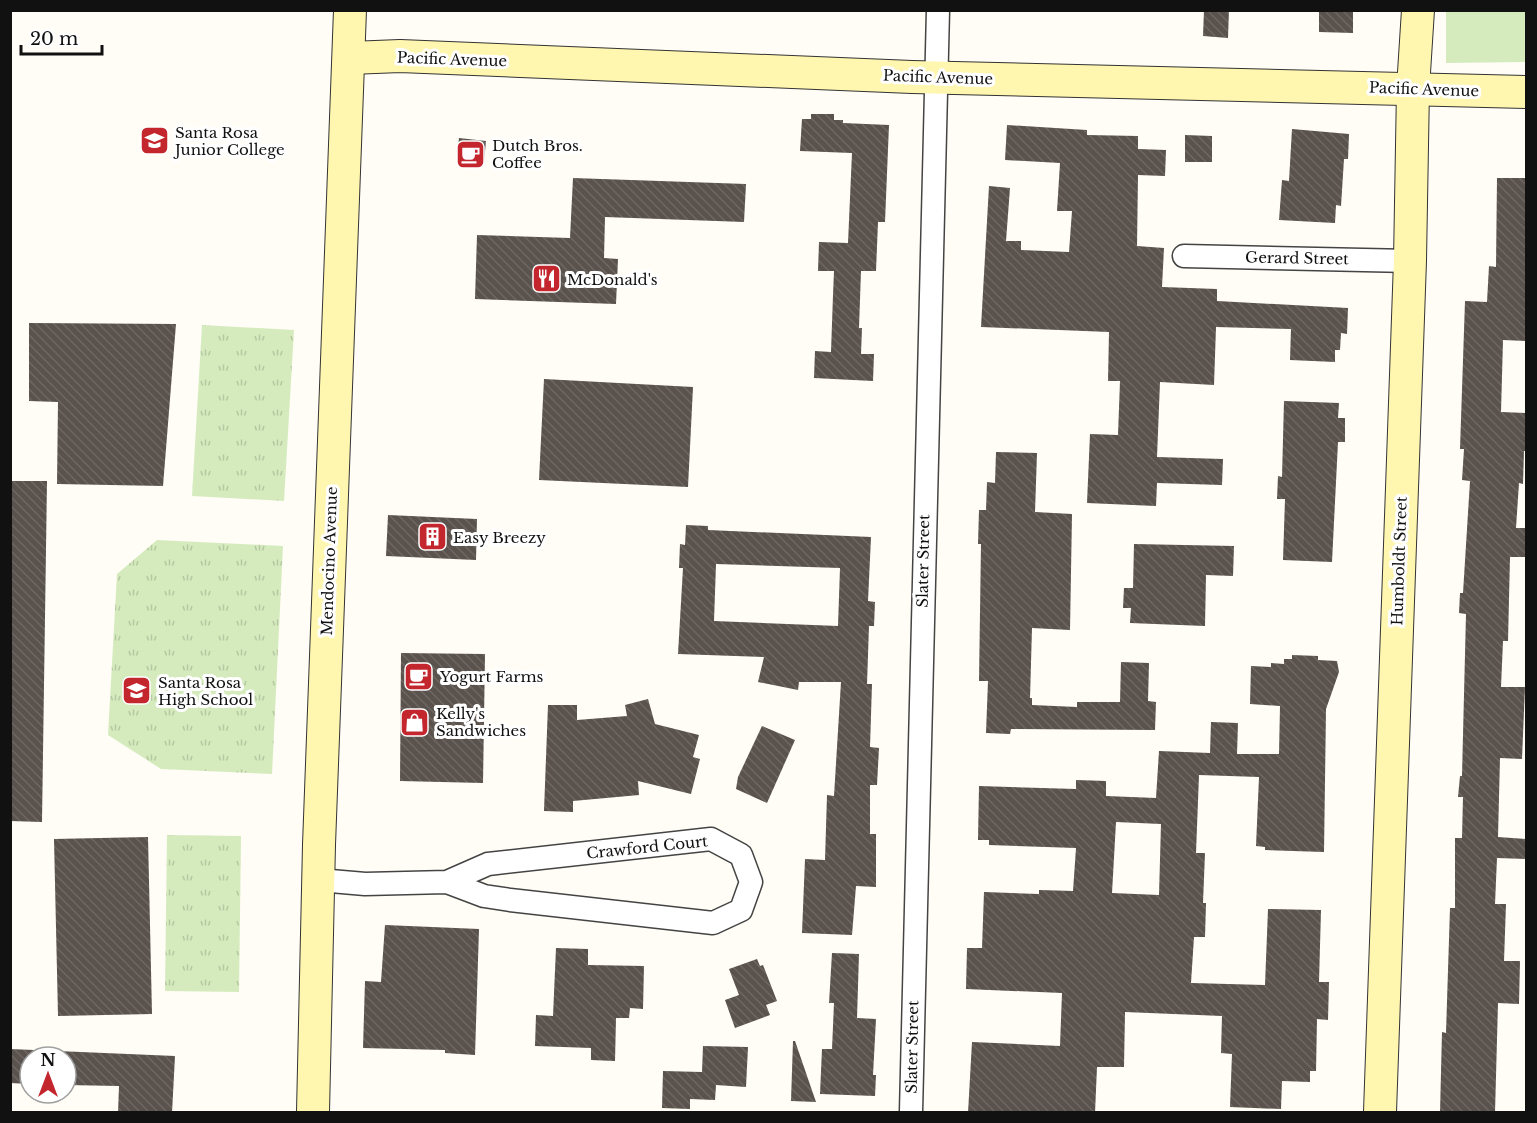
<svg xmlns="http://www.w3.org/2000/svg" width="1537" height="1123" font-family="'Libre Baskerville',serif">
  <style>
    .grass { fill: url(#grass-tufts) }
    .park { fill: #d5ebbd }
    .building { fill: url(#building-back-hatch); fill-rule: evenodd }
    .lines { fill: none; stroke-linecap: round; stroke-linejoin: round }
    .street-casing { stroke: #444; stroke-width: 25 }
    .secondary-casing { stroke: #333; stroke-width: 34 }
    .street { stroke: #fff; stroke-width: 22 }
    .secondary { stroke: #fff6b0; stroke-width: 32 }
    .labels { text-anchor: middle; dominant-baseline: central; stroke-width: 6; stroke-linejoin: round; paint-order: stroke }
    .street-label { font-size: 15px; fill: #111; stroke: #fff }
    .poi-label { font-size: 15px; fill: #111; stroke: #fff; text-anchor: start }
  </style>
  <defs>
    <pattern id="grass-tufts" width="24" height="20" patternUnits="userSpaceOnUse" patternTransform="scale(1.5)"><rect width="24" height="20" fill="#d5ebbd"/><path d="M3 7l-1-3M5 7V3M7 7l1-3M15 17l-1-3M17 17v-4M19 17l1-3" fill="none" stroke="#b6c8a1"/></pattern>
    <pattern id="building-back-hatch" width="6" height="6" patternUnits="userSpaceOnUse" patternTransform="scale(1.5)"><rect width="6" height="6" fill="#5a524d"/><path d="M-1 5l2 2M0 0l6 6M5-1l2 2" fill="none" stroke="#6d6662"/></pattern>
  </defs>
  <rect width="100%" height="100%" fill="#fffdf5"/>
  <g class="grass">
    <path d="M202 325 294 330 284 501 192 496Z"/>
    <path d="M157 540 283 546 272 774 161 769 108 735 117 574Z"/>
    <path d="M167 835 241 836 239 992 165 991Z"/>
  </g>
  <path class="park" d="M1446 11H1526V62L1446 63Z"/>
  <g class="building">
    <path d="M1204 10H1229L1228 38 1203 36Z"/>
    <path d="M1319 10H1353V33L1319 32Z"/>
    <path d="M811 114H834V120H843V123L889 125 885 222H878L876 271H861L859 328H862L861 354H874L873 381 814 378 815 351 831 352 833 295 834 271H818L819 242 848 243 852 153 800 151 802 119H811Z"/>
    <path d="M1007 125 1087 130V135L1138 136V149L1166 150 1165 176 1138 175 1137 246 1164 248 1162 287 1217 289V301L1348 308 1347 334 1341 333 1340 350H1335V362L1290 360 1291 329 1216 327 1214 385 1160 382 1157 457 1223 459 1222 485 1157 483 1156 506 1087 503 1090 434 1118 435 1120 381H1108L1109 332 981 327 989 186 1010 188 1006 241H1021V250L1069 252 1072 211H1057L1060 163 1005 160Z"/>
    <path d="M1292 129 1349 134 1348 159H1344L1341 206 1336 205 1335 223 1279 220 1282 180 1289 181Z"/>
    <path d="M1185 135 1212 136V162H1185Z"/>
    <path d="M459 138 486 141 484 162 457 159Z"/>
    <path d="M573 178 746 184 744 222 605 217 604 258 618 259 616 304 475 299 477 235 570 238Z"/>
    <path d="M1497 178H1527V341L1503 340 1501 412 1527 413V451H1524L1523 484 1519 483 1516 528H1527V557H1510L1508 641H1503L1501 687H1525L1522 759 1500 758 1498 837 1527 839V859L1497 858 1495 904H1506L1504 961H1520L1519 1004 1498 1003 1495 1113H1440L1442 1032 1446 1033 1450 908H1455V838H1462L1463 797H1458L1460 776H1462L1466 614 1459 613 1460 593H1463L1470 481 1462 480 1464 449H1460L1465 301 1487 302 1489 266 1496 267Z"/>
    <path d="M29 323 176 324 163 486 57 484 58 402 29 401Z"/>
    <path d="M544 379 693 387 688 487 539 480Z"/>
    <path d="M1284 401 1339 403 1338 418H1345V442H1338L1332 562 1283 560 1285 499H1277L1278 476 1282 477Z"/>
    <path d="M996 452 1037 453 1035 512 1072 514 1070 630 1032 628 1030 698H1032V705L1077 707V702H1120L1121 662 1149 663 1148 701 1156 702 1155 730 1011 729 1010 734 986 733 988 681H979L981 544H978L979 510H986L987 482 995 483Z"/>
    <path d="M10 481H47L42 822 10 821Z"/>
    <path d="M388 515 477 519 476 560 386 556Z"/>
    <path d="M686 525 708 526V530L871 537 868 601 875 602 874 626H869L867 684H872L870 747 879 748 877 785H870V834H876V887L856 886 852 935 802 933 805 859 825 860 827 795 834 796 841 682H799L798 690 758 682 764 657 678 654 683 568H679L680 544 685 545ZM716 564 840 568 838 626 714 621Z"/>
    <path d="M1134 544 1234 546 1233 576 1206 575 1205 626 1130 623 1131 608H1123L1124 588H1133Z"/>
    <path d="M401 653 485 654 483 783 400 781Z"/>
    <path d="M1292 655 1318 656V660L1337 661 1339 672 1326 709 1324 852 1265 850V847L1256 846 1259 777 1199 775 1196 853H1205L1203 903H1206L1205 937H1194L1191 983 1265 985 1268 909 1321 910 1319 982H1329L1328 1020 1317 1019 1316 1071H1310V1082L1282 1081 1281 1109 1230 1107 1232 1054 1221 1053 1222 1016 1125 1012 1124 1067H1097L1095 1113H968L972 1042 1060 1046 1062 993 966 989 967 948H982L984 892 1039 894V890L1073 891 1076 848 989 845V840H978L979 786 1076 789V780L1106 781V796L1156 798 1159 751 1210 753 1211 722 1238 723 1237 754H1279L1280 706 1250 704 1251 666 1271 667V663L1284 664V659H1292ZM1116 822 1161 824 1159 895 1112 893Z"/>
    <path d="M648 699 655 724 699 735 693 757 700 759 691 794 638 781 639 795 573 801V812L544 811 548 705H577V720L627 716 625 705Z"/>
    <path d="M762 726 795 740 767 803 736 789 738 777Z"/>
    <path d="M148 837 152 1014 58 1016 54 839Z"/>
    <path d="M385 925 479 929 475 1055 445 1053V1050L363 1048 365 981 381 982Z"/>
    <path d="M556 948 588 949V965L644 966 643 1009 630 1008 629 1018H616L615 1061 591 1060V1048L535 1046 536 1015 553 1016Z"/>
    <path d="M832 953 859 954 857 1018 876 1019 873 1075H876L875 1096 820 1094 822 1049H832L834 1003H829Z"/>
    <path d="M757 959 760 966 763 965 777 1001 766 1005 770 1015 735 1028 725 1000 739 995 729 969Z"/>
    <path d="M793 1041H795L816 1102 791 1101Z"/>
    <path d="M703 1046 748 1047 746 1087 716 1085 715 1100 690 1099V1109L662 1108 663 1071 702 1072Z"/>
    <path d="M10 1049 175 1056 172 1113H118L119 1086 66 1085V1057H30V1084L10 1083Z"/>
  </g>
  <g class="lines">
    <defs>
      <g id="street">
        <path d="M1184 256 1410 261"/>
        <path d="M319 880 365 884 447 882 484 896 510 900 713 923 741 910 751 882 741 855 711 839 488 864 447 882"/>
        <path d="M911 1112 938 10"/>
      </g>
      <g id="secondary">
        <path d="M350 58 400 56 912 77 1526 92"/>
        <path d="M313 1112 319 845 350 10"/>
        <path d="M1380 1112 1410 261 1413 88 1418 10"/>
      </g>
    </defs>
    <use href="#street" class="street-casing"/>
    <use href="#secondary" class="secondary-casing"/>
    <use href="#street" class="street"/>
    <use href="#secondary" class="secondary"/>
  </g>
  <defs>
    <symbol id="university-square" viewBox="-11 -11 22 22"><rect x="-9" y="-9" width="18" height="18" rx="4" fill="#c4262e" stroke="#fff"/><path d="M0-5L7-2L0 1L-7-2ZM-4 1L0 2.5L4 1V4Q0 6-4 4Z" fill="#fff"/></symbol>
    <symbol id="cafe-square" viewBox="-11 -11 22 22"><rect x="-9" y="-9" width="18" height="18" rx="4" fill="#c4262e" stroke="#fff"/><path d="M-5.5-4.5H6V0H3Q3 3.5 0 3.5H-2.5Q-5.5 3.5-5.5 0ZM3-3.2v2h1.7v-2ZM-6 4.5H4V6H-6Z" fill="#fff"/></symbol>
    <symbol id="restaurant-square" viewBox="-11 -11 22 22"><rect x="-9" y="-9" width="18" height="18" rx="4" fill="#c4262e" stroke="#fff"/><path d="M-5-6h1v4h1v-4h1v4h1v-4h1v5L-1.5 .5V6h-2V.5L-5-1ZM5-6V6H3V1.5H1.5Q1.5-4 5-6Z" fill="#fff"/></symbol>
    <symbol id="building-square" viewBox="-11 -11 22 22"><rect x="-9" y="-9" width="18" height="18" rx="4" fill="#c4262e" stroke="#fff"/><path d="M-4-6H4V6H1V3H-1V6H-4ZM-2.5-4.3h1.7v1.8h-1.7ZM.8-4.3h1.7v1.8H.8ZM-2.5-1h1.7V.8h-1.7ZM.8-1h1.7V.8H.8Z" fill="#fff"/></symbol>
    <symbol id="school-square" viewBox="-11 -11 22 22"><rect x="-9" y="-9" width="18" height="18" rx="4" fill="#c4262e" stroke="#fff"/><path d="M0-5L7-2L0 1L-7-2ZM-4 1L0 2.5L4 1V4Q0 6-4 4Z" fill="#fff"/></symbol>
    <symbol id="shop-square" viewBox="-11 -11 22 22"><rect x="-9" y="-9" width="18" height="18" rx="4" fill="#c4262e" stroke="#fff"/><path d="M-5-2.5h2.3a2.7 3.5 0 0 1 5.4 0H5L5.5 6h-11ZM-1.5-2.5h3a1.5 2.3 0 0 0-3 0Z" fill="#fff"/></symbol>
  </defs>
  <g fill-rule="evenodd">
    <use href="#university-square" x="138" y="124" width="33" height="33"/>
    <use href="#cafe-square" x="454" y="138" width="33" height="33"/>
    <use href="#restaurant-square" x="530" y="262" width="33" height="33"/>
    <use href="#building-square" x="416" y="520" width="33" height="33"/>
    <use href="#cafe-square" x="402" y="660" width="33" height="33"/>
    <use href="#school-square" x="120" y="674" width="33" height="33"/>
    <use href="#shop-square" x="398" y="706" width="33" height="33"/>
  </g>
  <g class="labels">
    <g class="street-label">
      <text transform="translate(452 59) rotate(2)">Pacific Avenue</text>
      <text transform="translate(938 77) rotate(2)">Pacific Avenue</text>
      <text transform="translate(1424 89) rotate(2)">Pacific Avenue</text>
      <text transform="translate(1297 258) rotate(1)">Gerard Street</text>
      <text transform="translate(329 561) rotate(-88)">Mendocino Avenue</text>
      <text transform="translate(923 561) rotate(-89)">Slater Street</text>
      <text transform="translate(1399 561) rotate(-88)">Humboldt Street</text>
      <text transform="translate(647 847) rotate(-6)">Crawford Court</text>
      <text transform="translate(912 1047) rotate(-89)">Slater Street</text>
    </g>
    <g class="poi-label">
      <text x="175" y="132">Santa Rosa<tspan x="175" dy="17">Junior College</tspan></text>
      <text x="492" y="145">Dutch Bros.<tspan x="492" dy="17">Coffee</tspan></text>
      <text x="567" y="279">McDonald's</text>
      <text x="453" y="537">Easy Breezy</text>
      <text x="440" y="676">Yogurt Farms</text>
      <text x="158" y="682">Santa Rosa<tspan x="158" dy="17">High School</tspan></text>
      <text x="436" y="713">Kelly's<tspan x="436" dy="17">Sandwiches</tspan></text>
    </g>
  </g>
  <rect width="1537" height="1123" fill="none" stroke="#111111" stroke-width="24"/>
  <g transform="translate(48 1075)"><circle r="28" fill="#ffffff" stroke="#a0a0a0" stroke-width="1.5"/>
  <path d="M0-4.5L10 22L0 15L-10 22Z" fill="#c4262e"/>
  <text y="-9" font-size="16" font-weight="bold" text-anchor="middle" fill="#111111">N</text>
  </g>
  <path d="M21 45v9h81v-9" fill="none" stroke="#111111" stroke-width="3"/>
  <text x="30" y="45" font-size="18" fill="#111111" stroke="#ffffff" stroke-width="4.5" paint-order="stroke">20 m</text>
</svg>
